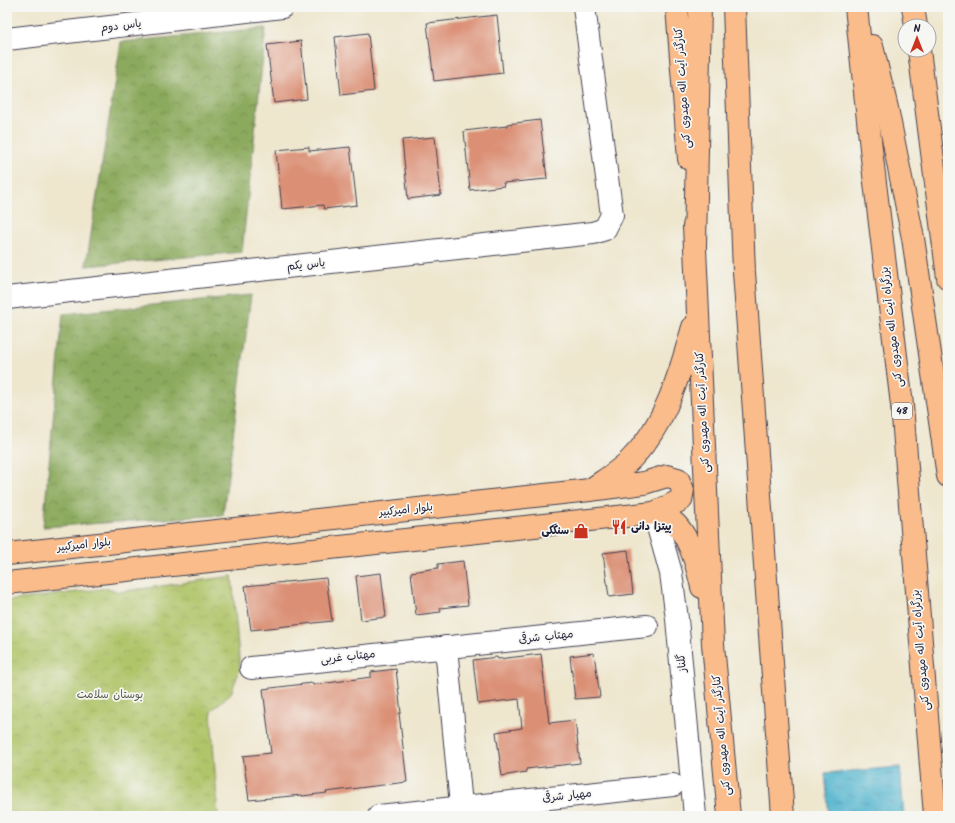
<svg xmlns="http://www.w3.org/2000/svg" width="955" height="823" font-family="Kalam,'Playpen Sans Arabic',sans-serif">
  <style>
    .forest { fill: url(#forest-crowns); stroke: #57664c }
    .park { fill: url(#park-crowns); stroke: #697352 }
    .water { fill: url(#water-ripples); stroke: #386a84 }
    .building { fill: #db9076 }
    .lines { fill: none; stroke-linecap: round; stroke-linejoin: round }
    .minor-casing { stroke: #413f51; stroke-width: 24 }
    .major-casing { stroke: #413f51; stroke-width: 24 }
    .highway-casing { stroke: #413f51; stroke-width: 24 }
    .minor { stroke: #fff; stroke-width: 22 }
    .major { stroke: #f9bc8a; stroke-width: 22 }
    .highway { stroke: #f9bc8a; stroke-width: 22 }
    .labels { text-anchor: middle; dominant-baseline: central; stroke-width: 3.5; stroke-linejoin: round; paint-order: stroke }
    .shield { fill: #f6f6f2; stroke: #626272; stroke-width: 1 }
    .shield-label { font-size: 10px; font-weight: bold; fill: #22223b }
    .street-label { font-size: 11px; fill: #22223b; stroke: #f6f6f2 }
    .poi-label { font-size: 11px; font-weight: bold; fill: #22223b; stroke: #f6f6f2; text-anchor: start }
    .park-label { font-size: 11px; fill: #545b4b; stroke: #f6f6f2 }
  </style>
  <defs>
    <pattern id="forest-crowns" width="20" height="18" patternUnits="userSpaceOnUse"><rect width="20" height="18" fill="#8caa5d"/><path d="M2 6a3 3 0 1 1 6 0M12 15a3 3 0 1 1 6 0" fill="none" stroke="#728a4e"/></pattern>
    <pattern id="park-crowns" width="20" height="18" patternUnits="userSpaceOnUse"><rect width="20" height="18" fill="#b0c469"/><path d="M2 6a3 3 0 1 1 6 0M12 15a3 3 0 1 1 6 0" fill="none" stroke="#97a85c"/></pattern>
    <pattern id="water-ripples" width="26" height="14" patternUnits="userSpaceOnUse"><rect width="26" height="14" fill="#4eb2cd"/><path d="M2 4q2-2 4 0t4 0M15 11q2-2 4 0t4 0" fill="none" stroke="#4090a8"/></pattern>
  </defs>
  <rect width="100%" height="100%" fill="#f6f6f2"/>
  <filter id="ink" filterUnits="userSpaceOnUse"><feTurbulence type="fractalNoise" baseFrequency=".025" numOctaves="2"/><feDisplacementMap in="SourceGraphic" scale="8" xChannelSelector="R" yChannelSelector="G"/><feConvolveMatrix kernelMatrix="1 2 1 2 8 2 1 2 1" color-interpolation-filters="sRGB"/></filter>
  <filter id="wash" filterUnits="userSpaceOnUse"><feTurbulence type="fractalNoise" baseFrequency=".012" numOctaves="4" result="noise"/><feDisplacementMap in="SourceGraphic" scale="16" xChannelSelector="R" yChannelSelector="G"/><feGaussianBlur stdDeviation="0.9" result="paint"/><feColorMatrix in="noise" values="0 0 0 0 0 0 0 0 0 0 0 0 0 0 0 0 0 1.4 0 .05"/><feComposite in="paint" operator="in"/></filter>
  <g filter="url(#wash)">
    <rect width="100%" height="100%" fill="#eee6cd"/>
    <g class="forest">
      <path d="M266 28 242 252 86 266 121 42Z"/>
      <path d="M251 295 223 515 43 527 63 314Z"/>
    </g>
    <path class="park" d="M232 576 240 669 231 693 211 711 218 816H7V601L108 588 119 592Z"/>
    <path class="water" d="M900 767 904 816H829L825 773Z"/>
    <g id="blocks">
      <g class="building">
        <path d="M497 15 503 73 434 81 427 23Z"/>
        <path d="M368 33 374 91 341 95 335 37Z"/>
        <path d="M301 41 307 99 274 103 267 45Z"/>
        <path d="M540 120 547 179 503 183 504 186 470 190 464 131 507 126V124Z"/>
        <path d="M435 137 441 195 408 199 402 140Z"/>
        <path d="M309 147V151L350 147 357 205 324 209 323 205 282 209 276 150Z"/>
        <path d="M628 550 633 594 609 597 603 553Z"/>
        <path d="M463 561 468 605 440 608 441 612 416 615 411 572 438 568V564Z"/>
        <path d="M381 573 386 617 361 620 356 576Z"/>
        <path d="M326 578 332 621 251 630 245 586Z"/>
        <path d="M594 653 600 697 575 699 570 656Z"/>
        <path d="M541 654 549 723 575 720 580 763 526 769V772L502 776 496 732 522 728 519 699 478 704 473 660 497 657 498 659Z"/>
        <path d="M396 669 401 713H399L407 782 326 792 327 793 302 796V795L249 800 243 756 271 753 263 689 312 683 313 685 371 677V672Z"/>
      </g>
    </g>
  </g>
  <g filter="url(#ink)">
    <use href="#blocks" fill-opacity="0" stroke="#413f51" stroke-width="1"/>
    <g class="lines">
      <defs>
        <g id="minor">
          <path d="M7 39 282 7"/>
          <path d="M7 298 593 233 605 229 612 215 584 7"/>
          <path d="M654 513 671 573 677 619 695 816"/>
          <path d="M446 647 462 816"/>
          <path d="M251 668 647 626"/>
          <path d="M379 816 673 785"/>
        </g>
        <g id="major">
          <path d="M677 7 689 159"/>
          <path d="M913 7 916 26"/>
          <path d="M919 50 948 278"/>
          <path d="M694 226 713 644 729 816"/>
          <path d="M593 488C606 479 621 470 632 458 666 423 680 373 693 327"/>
          <path d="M7 554 590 490 644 483 667 476 678 479 683 490 681 500 654 513"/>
          <path d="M7 583 654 513C658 514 662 515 666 517 688 528 697 565 702 587"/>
        </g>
        <g id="highway">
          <path d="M734 7 744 272 783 816"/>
          <path d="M856 7 872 158 902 405 935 816"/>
          <path d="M872 46 887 108 913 238 948 476"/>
          <path d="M695 244 700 7"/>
          <path d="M729 816V814"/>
        </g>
      </defs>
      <use href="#minor" class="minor-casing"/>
      <use href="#major" class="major-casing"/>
      <use href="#highway" class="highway-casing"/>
      <use href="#minor" class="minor"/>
      <use href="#major" class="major"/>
      <use href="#highway" class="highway"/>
    </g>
  </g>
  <defs>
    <symbol id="restaurant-bare" viewBox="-9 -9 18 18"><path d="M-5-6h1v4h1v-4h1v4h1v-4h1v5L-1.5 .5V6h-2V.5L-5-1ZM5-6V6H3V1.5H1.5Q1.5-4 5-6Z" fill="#c8321e" stroke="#f6f6f2" stroke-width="2.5" paint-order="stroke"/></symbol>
    <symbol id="shop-bare" viewBox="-9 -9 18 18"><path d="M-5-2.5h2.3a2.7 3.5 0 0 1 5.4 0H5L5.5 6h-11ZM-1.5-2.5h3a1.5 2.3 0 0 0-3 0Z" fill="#c8321e" stroke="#f6f6f2" stroke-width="2.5" paint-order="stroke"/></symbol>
  </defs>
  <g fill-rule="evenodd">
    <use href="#restaurant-bare" x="608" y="516" width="22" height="22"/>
    <use href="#shop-bare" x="570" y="520" width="22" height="22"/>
  </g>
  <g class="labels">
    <rect class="shield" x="892" y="403" width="20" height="16" rx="3"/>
    <g class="shield-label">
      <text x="902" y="411">48</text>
    </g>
    <g class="street-label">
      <text transform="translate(121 26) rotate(-7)">یاس دوم</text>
      <text transform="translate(683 88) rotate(-94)">کنارگذر آیت اله مهدوی کنی</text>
      <text transform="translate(306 265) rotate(-6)">یاس یکم</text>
      <text transform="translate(892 327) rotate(-97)">بزرگراه آیت اله مهدوی کنی</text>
      <text transform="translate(703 412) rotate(-93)">کنارگذر آیت اله مهدوی کنی</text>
      <text transform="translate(406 510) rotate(-6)">بلوار امیرکبیر</text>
      <text transform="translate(84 545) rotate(-6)">بلوار امیرکبیر</text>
      <text transform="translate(546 637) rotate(-6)">مهتاب شرقی</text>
      <text transform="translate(921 650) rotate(-95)">بزرگراه آیت اله مهدوی کنی</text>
      <text transform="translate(348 657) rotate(-6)">مهتاب غربی</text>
      <text transform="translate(682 663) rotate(-95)">گلناز</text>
      <text transform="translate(722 735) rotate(-95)">کنارگذر آیت اله مهدوی کنی</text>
      <text transform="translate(567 796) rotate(-6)">مهیار شرقی</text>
    </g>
    <g class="poi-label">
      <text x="631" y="527">پیتزا دانی</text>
      <text x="569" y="531" text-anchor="end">سنگکی</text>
    </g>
    <g class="park-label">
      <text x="110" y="695">بوستان سلامت</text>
    </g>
  </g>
  <rect width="955" height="823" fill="none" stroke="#f6f6f2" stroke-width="24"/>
  <g transform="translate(917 38)"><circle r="19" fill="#f6f6f2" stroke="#a1a1a9"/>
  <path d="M0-3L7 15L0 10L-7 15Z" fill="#c8321e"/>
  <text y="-6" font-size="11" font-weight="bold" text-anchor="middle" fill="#22223b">N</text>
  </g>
</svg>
